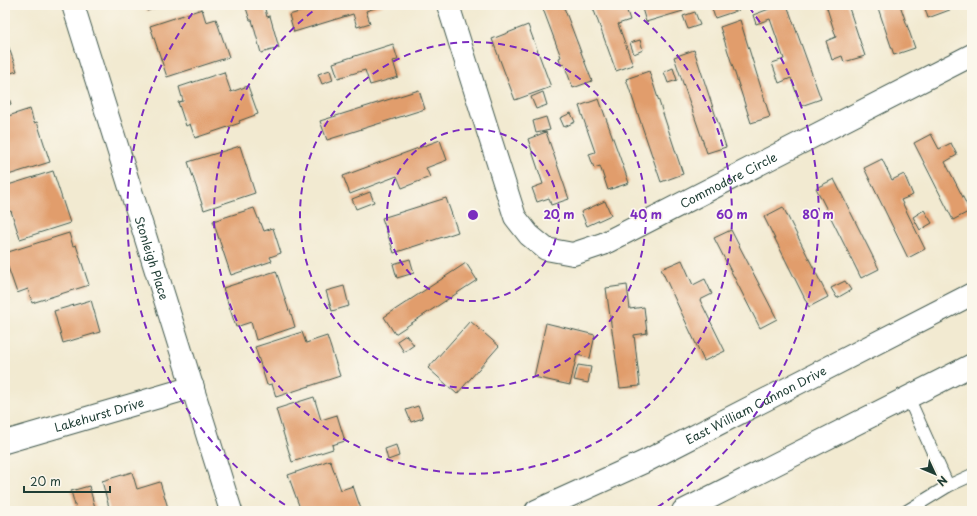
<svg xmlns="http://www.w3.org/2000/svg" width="977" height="516" font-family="'Playpen Sans',sans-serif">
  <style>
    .building { fill: #e19d6c }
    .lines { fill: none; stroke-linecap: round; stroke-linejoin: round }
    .service-casing { stroke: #3f574c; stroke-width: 14 }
    .minor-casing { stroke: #3f574c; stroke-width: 24 }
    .tertiary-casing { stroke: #3f574c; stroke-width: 24 }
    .secondary-casing { stroke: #3f574c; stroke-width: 24 }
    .service { stroke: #fff; stroke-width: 12 }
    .minor { stroke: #fff; stroke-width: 22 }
    .tertiary { stroke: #fff; stroke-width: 22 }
    .secondary { stroke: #fff; stroke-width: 22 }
    .ring { fill: none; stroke: #7b2cbf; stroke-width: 2; stroke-dasharray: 7 5 }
    .labels { text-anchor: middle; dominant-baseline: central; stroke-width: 3.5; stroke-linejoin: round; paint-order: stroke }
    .street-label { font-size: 12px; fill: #1f3d34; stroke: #fbf7ec }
    .centre { fill: #7b2cbf; stroke: #fbf7ec; stroke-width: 2 }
    .ring-label { font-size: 12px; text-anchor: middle; font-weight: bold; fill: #7b2cbf; stroke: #fbf7ec; stroke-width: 3.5; stroke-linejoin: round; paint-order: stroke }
  </style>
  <rect width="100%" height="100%" fill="#fbf7ec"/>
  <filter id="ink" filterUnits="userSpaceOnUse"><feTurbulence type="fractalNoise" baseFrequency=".025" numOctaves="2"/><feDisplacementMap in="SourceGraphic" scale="8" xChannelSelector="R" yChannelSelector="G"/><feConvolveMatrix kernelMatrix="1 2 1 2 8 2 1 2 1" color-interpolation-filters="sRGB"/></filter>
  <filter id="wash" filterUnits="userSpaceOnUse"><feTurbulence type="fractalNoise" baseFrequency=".012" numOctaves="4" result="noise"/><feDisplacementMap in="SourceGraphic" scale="16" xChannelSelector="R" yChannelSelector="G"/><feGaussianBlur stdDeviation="0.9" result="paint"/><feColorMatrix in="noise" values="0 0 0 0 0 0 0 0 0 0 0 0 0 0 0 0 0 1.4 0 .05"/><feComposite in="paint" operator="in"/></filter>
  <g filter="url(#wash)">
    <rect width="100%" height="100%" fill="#f2ead1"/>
    <g id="blocks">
      <g class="building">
        <path d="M145 5H164L147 11Z"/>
        <path d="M245 5H264L267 17 270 16 279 48 261 53 252 20H250Z"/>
        <path d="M323 5H384L366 11 370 23 357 27 353 14 294 32 289 15Z"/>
        <path d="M553 5H563L592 81 573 88 564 64 561 65 559 58 561 57 543 9Z"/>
        <path d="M592 5H625L630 20 618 24 633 65 616 71Z"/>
        <path d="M641 5H681L683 11 646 22Z"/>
        <path d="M711 5H737L739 10 715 18Z"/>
        <path d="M780 5H787L821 99 801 106 791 78 779 83 772 63 784 59 770 19 756 24 753 15Z"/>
        <path d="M826 5H848L865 56 844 62 842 56 832 60 826 41 836 37Z"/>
        <path d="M877 5H900L915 48 894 55Z"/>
        <path d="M924 5H963L928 18Z"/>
        <path d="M202 9 206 22 216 19 229 57 167 77 150 26Z"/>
        <path d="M695 12 700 25 688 29 683 16Z"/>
        <path d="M740 20 770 117 751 123 720 27Z"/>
        <path d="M528 25 551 87 515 100 492 39Z"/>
        <path d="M640 40 643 50 634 54 630 43Z"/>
        <path d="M393 44 398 60 393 61 398 77 370 85 365 70 338 78 333 63Z"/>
        <path d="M8 45 17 71 5 75V46Z"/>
        <path d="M694 50 726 147 707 153 674 57Z"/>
        <path d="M673 68 677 80 668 83 664 72Z"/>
        <path d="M330 70 333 80 322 84 318 74Z"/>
        <path d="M649 71 683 174 661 182 626 79Z"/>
        <path d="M224 72 231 92 248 86 258 114 239 121 240 123 195 138 190 124 186 126 178 102 183 101 179 87Z"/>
        <path d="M5 86 11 104 5 106Z"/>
        <path d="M419 90 425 109 327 140 320 121Z"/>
        <path d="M543 92 547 105 536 109 531 97Z"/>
        <path d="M599 99 629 183 608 190 600 166 594 168 589 154 595 152 579 106Z"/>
        <path d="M30 109 34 123 37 122 50 162 5 176V117Z"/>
        <path d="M571 113 575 122 564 127 560 118Z"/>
        <path d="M546 117 550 130 536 133 533 121Z"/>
        <path d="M546 132 569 199 551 205 549 198 537 202 532 188 543 184 528 139Z"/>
        <path d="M931 134 939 149 951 143 957 155 945 162 970 211 953 220 914 143Z"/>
        <path d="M440 140 447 160 426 168 430 177 402 188 397 176 350 194 343 176Z"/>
        <path d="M240 146 255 193 204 210 188 162Z"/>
        <path d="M882 159 892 180 904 174 913 195 901 200 925 249 908 258 864 168Z"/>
        <path d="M53 171 70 223 20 239 11 211 5 213V186Z"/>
        <path d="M834 179 879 269 861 278 816 188Z"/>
        <path d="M370 192 374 202 356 209 352 199Z"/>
        <path d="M446 198 458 232 394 253 382 218Z"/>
        <path d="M605 201 611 215 587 226 581 212Z"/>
        <path d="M972 202V213L967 204Z"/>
        <path d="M783 207 828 297 809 307 764 217Z"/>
        <path d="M254 208 260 223H261L264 231 273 228 281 253 270 257 272 261 231 275 213 221Z"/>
        <path d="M924 210 932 223 920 230 913 217Z"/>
        <path d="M731 230 777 319 760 328 714 238Z"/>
        <path d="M69 233 73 246 76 245 89 285 32 303 28 289 17 293 8 267 5 269V253Z"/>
        <path d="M410 259 414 273 397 278 393 264Z"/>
        <path d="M682 260 693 285 705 279 712 294 700 300 725 351 704 361 661 269Z"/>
        <path d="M466 263 477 280 395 334 384 317Z"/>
        <path d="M276 271 289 311 290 310 295 327 256 340 251 322 236 327 223 288Z"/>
        <path d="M845 281 851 290 837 298 831 288Z"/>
        <path d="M627 285 630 309 644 307 647 333 634 335 640 386 620 388 606 288Z"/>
        <path d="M344 286 349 306 332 311 326 291Z"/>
        <path d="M91 300 100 332 63 343 54 311Z"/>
        <path d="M470 321 499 346 457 394 428 368Z"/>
        <path d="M546 323 595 335 590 358 577 355 570 385 534 377Z"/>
        <path d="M302 332 306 343 327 336 340 376 276 397 272 384 267 385 255 347Z"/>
        <path d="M406 335 414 345 404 352 397 341Z"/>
        <path d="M578 365 591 367 588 383 574 380Z"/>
        <path d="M314 397 321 420 337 415 345 441 332 445 333 449 292 462 276 409Z"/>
        <path d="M418 406 423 418 411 422 406 410Z"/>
        <path d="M396 445 399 456 388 460 385 449Z"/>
        <path d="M330 460 341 490 353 486 361 509 357 511H301L288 475Z"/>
        <path d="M132 472 137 489 160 482 169 511H110L102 481Z"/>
        <path d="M89 486 96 511H70L76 509 71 491Z"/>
      </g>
    </g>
  </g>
  <g filter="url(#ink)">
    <use href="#blocks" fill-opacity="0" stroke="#3f574c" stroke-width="1"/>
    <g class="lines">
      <defs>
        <g id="service">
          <path d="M948 486 972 475"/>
          <path d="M907 511 948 486 908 397"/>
        </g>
        <g id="minor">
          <path id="s1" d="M448 5 515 217 529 235 546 249 573 254 603 244 972 55"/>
          <path id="s2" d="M5 442 193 387"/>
        </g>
        <g id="tertiary">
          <path id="s3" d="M73 5 231 511"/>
        </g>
        <g id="secondary">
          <path id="s4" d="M536 511 644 462 972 294"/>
          <path d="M683 511 972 365"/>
        </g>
      </defs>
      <use href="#service" class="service-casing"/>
      <use href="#minor" class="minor-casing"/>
      <use href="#tertiary" class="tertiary-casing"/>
      <use href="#secondary" class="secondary-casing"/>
      <use href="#service" class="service"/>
      <use href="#minor" class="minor"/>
      <use href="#tertiary" class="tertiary"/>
      <use href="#secondary" class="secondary"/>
    </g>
  </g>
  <g class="ring">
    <circle cx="473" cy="215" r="86"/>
    <circle cx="473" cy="215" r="173"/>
    <path d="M625 5A259 259 0 1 1 321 5"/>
    <path d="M295 511A345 345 0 0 1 197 7M749 7A345 345 0 0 1 651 511"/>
  </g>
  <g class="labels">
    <g class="street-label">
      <text stroke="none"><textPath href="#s1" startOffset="467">Commodore Circle</textPath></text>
      <text stroke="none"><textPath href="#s3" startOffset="265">Stonleigh Place</textPath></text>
      <text stroke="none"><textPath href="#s4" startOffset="244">East William Cannon Drive</textPath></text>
      <text stroke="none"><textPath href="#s2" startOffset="98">Lakehurst Drive</textPath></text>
    </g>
  </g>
  <circle cx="473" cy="215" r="6" class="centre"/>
  <g class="ring-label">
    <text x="559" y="219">20 m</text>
    <text x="646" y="219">40 m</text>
    <text x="732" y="219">60 m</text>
    <text x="818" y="219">80 m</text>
  </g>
  <rect width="977" height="516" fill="none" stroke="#fbf7ec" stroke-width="20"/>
  <g transform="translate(935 474) rotate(134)" stroke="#fbf7ec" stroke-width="3" paint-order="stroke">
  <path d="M0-3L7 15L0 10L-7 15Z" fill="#1f3d34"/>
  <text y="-6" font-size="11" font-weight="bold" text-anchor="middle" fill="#1f3d34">N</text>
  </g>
  <path d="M24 486v6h86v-6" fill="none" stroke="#1f3d34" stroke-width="2"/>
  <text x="30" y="486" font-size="12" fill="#1f3d34" stroke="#fbf7ec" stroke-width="3" paint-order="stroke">20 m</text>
</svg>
